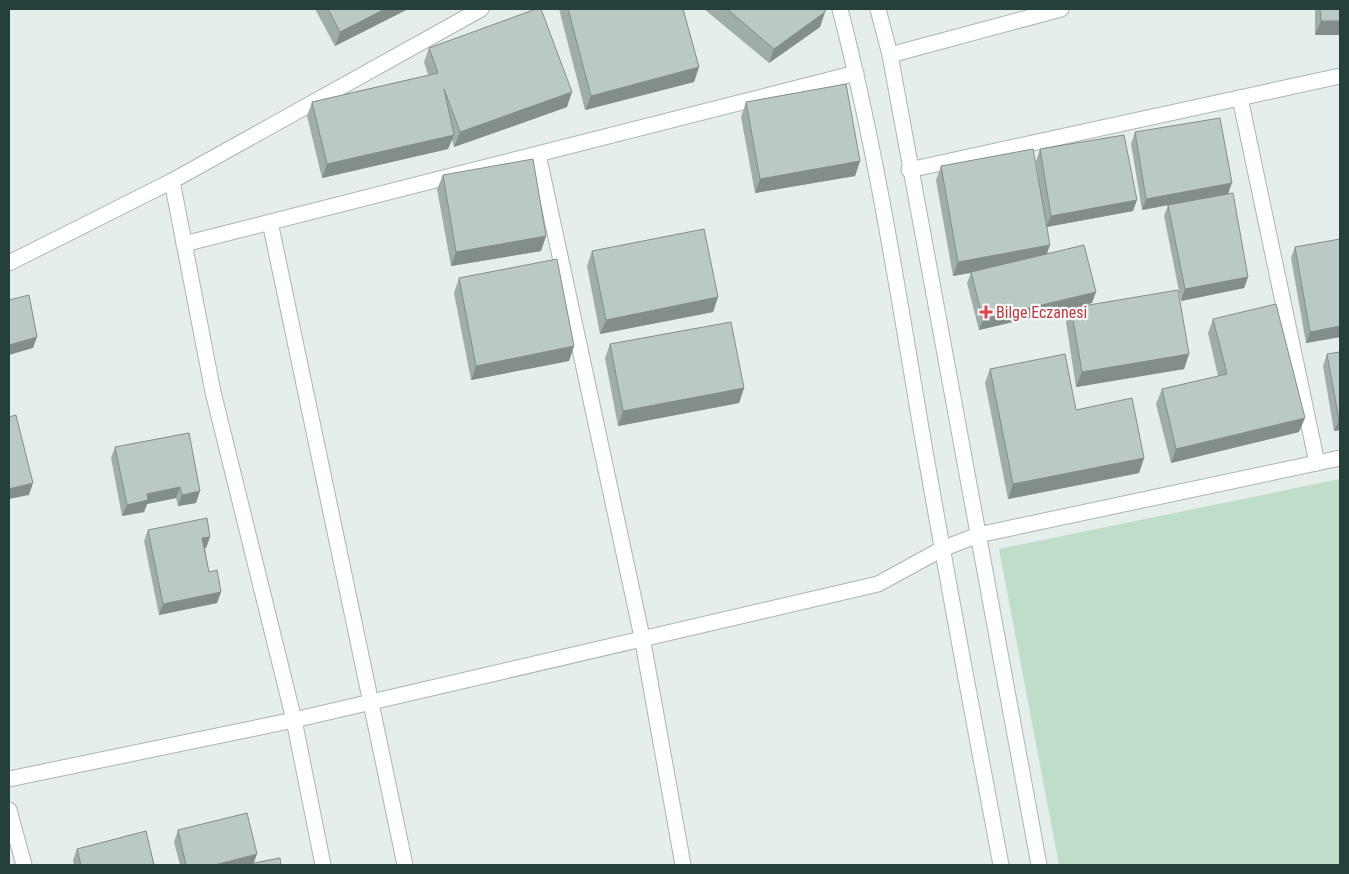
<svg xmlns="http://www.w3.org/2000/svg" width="1349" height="874" font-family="'Roboto Condensed',sans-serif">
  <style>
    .green { fill: #bfdec9 }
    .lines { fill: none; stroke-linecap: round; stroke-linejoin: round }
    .street-casing { stroke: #a8b6b2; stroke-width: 17 }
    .secondary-casing { stroke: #a4b9b3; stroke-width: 17 }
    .street { stroke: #fff; stroke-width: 15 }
    .secondary { stroke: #fff; stroke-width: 15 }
    .wall { fill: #a1ada9 }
    .shaded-wall { fill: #838d89 }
    .building { fill: #bbc9c4; stroke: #838d89 }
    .health-dot { fill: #e0444e; stroke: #f6faf8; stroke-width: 2 }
    .labels { text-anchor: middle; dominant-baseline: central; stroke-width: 4.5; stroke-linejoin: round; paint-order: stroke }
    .health-label { font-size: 16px; fill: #be3a42; stroke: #f6faf8; text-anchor: start }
  </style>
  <rect width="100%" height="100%" fill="#e5eeea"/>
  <path class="green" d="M1340 479V865H1059L999 549Z"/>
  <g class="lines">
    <defs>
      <g id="street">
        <path d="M890 55 1061 9"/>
        <path d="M1240 98 1317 463"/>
        <path d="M538 154 642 637 683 865"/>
        <path d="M909 170 1340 76"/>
        <path d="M172 181 213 392 294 720 323 865"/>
        <path d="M270 222 405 865"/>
        <path d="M184 244 856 73"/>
        <path d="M9 263 172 181 481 9"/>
        <path d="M9 779 294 720 878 584 942 549 978 535 1340 458"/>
        <path d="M9 810 24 865"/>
      </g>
      <g id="secondary">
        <path d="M840 9C876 149 898 292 922 434 947 578 974 722 1001 865"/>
        <path d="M878 9 890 55 1039 865"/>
      </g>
    </defs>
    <use href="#street" class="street-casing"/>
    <use href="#secondary" class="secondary-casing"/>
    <use href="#street" class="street"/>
    <use href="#secondary" class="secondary"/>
  </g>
  <g class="wall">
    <path d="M315 9H408L335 46Z"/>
    <path d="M559 9H683L699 67 694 82 585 110Z"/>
    <path d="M704 9H825V12L820 27 769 63Z"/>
    <path d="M1315 9H1340L1315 35Z"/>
    <path d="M429 48 567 107 454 147 452 140 448 149 322 178 307 116 312 102 428 75 424 62Z"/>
    <path d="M746 102 860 161 855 176 755 193 741 117Z"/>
    <path d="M1135 132 1228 193 1248 277 1244 288 1181 301 1164 216 1168 205 1142 210 1131 144Z"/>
    <path d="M1040 149 1133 211 1047 227V254L1092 303 1072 308 1189 354 1184 369 1076 387 1066 322 1071 308 979 330 967 283 971 273 953 276 936 180 941 166 1042 202 1036 161Z"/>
    <path d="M443 175 546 236 541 251 451 266 437 189Z"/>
    <path d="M1340 239V337L1306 343 1291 258 1295 247Z"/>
    <path d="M592 251 718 297 713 312 600 334 587 266Z"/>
    <path d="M459 278 574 346 569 361 471 380 454 293Z"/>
    <path d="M1213 319 1299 432 1171 463 1156 404 1162 389 1218 376 1208 333Z"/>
    <path d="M610 344 744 388 739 403 618 426 605 358Z"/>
    <path d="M1340 352V430L1334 431 1323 366 1327 354Z"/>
    <path d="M990 369 1076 410 1144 458 1139 473 1008 499 985 383Z"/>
    <path d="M189 433 196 503 178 506 176 498 147 504 144 512 122 516 111 458 115 447Z"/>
    <path d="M148 530 210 537 206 548H205L209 572 221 592 217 603 159 615 144 541Z"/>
    <path d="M178 830 254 863 281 865H180L174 842Z"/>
    <path d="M77 849 154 865H74L73 860Z"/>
  </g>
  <g class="shaded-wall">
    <path d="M385 9H408L335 46 340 32Z"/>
    <path d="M825 12 820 27 769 63 774 49Z"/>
    <path d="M1321 21H1340V35H1315Z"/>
    <path d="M699 67 694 82 585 110 591 96Z"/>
    <path d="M572 92 567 107 454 147 460 132Z"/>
    <path d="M454 135 448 149 322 178 327 164Z"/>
    <path d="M860 161 855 176 755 193 760 179Z"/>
    <path d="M1232 183 1228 194 1142 210 1146 199Z"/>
    <path d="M1137 200 1133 211 1046 227 1051 216Z"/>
    <path d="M546 236 541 251 451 266 456 252Z"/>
    <path d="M1050 245 1045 259 953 276 958 262Z"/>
    <path d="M1248 277 1244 288 1181 301 1185 289Z"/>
    <path d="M1096 292 1092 303 979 330 983 319Z"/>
    <path d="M718 297 713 312 600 334 606 320Z"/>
    <path d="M1340 326V337L1306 343 1310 332Z"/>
    <path d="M37 337 33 348 9 355V345Z"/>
    <path d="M574 346 569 361 471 380 476 366Z"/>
    <path d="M1189 354 1184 369 1076 387 1082 372Z"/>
    <path d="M744 388 739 403 618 426 623 411Z"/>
    <path d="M1305 418 1299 432 1171 463 1176 449Z"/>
    <path d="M1340 419V430L1334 431 1339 420Z"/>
    <path d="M1144 458 1139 473 1008 499 1013 484Z"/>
    <path d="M33 483 29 495 9 499V489Z"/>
    <path d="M180 487 176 498 147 504 144 512 122 516 127 505 147 494Z"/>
    <path d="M200 491 196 503 178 506 182 495Z"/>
    <path d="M210 537 206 548 198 549 202 538Z"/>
    <path d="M221 592 217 603 159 615 163 604Z"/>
    <path d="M257 854 253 865H215Z"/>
  </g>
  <g class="building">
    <path d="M328 9H385L340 32Z"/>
    <path d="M536 9H541L572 92 460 132 444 89 454 135 327 164 312 102 438 73 429 48Z"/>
    <path d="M568 9H683L699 67 591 96Z"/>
    <path d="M727 9H825V12L774 49Z"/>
    <path d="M1320 9H1340V21H1321Z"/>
    <path d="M846 84 860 161 760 179 746 102Z"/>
    <path d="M1220 118 1232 183 1146 199 1135 132Z"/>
    <path d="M1124 135 1137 200 1051 216 1040 149Z"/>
    <path d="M1033 149 1050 245 958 262 941 166Z"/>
    <path d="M533 159 546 236 456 252 443 175Z"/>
    <path d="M1233 193 1248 277 1185 289 1168 205Z"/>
    <path d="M704 229 718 297 606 320 592 251Z"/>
    <path d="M1340 239V326L1310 332 1295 247Z"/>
    <path d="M1084 245 1096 292 983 319 971 272Z"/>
    <path d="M557 259 574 346 476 366 459 278Z"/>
    <path d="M1178 290 1189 354 1082 372 1071 308Z"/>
    <path d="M29 295 37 337 9 345V300Z"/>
    <path d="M1276 304 1305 418 1176 449 1162 389 1227 374 1213 319Z"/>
    <path d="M731 322 744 388 623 411 610 344Z"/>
    <path d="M1340 352V419L1339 420 1327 354Z"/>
    <path d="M1065 354 1076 410 1132 398 1144 458 1013 484 990 369Z"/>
    <path d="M16 415 33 483 9 489V417Z"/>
    <path d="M189 433 200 491 182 495 180 487 147 494 148 500 127 505 115 447Z"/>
    <path d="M207 518 210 537 202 538 209 572 217 570 221 592 163 604 148 530Z"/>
    <path d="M247 813 257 854 215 865H186L178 830Z"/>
    <path d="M146 831 154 865H81L77 849Z"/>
    <path d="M280 858 281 865H244Z"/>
  </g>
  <path class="health-dot" d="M983.5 304.5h5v5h5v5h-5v5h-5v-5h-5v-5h5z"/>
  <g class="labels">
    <g class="health-label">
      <text x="996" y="312">Bilge Eczanesi</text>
    </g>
  </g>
  <rect width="1349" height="874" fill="none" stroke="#25403a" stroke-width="20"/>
</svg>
